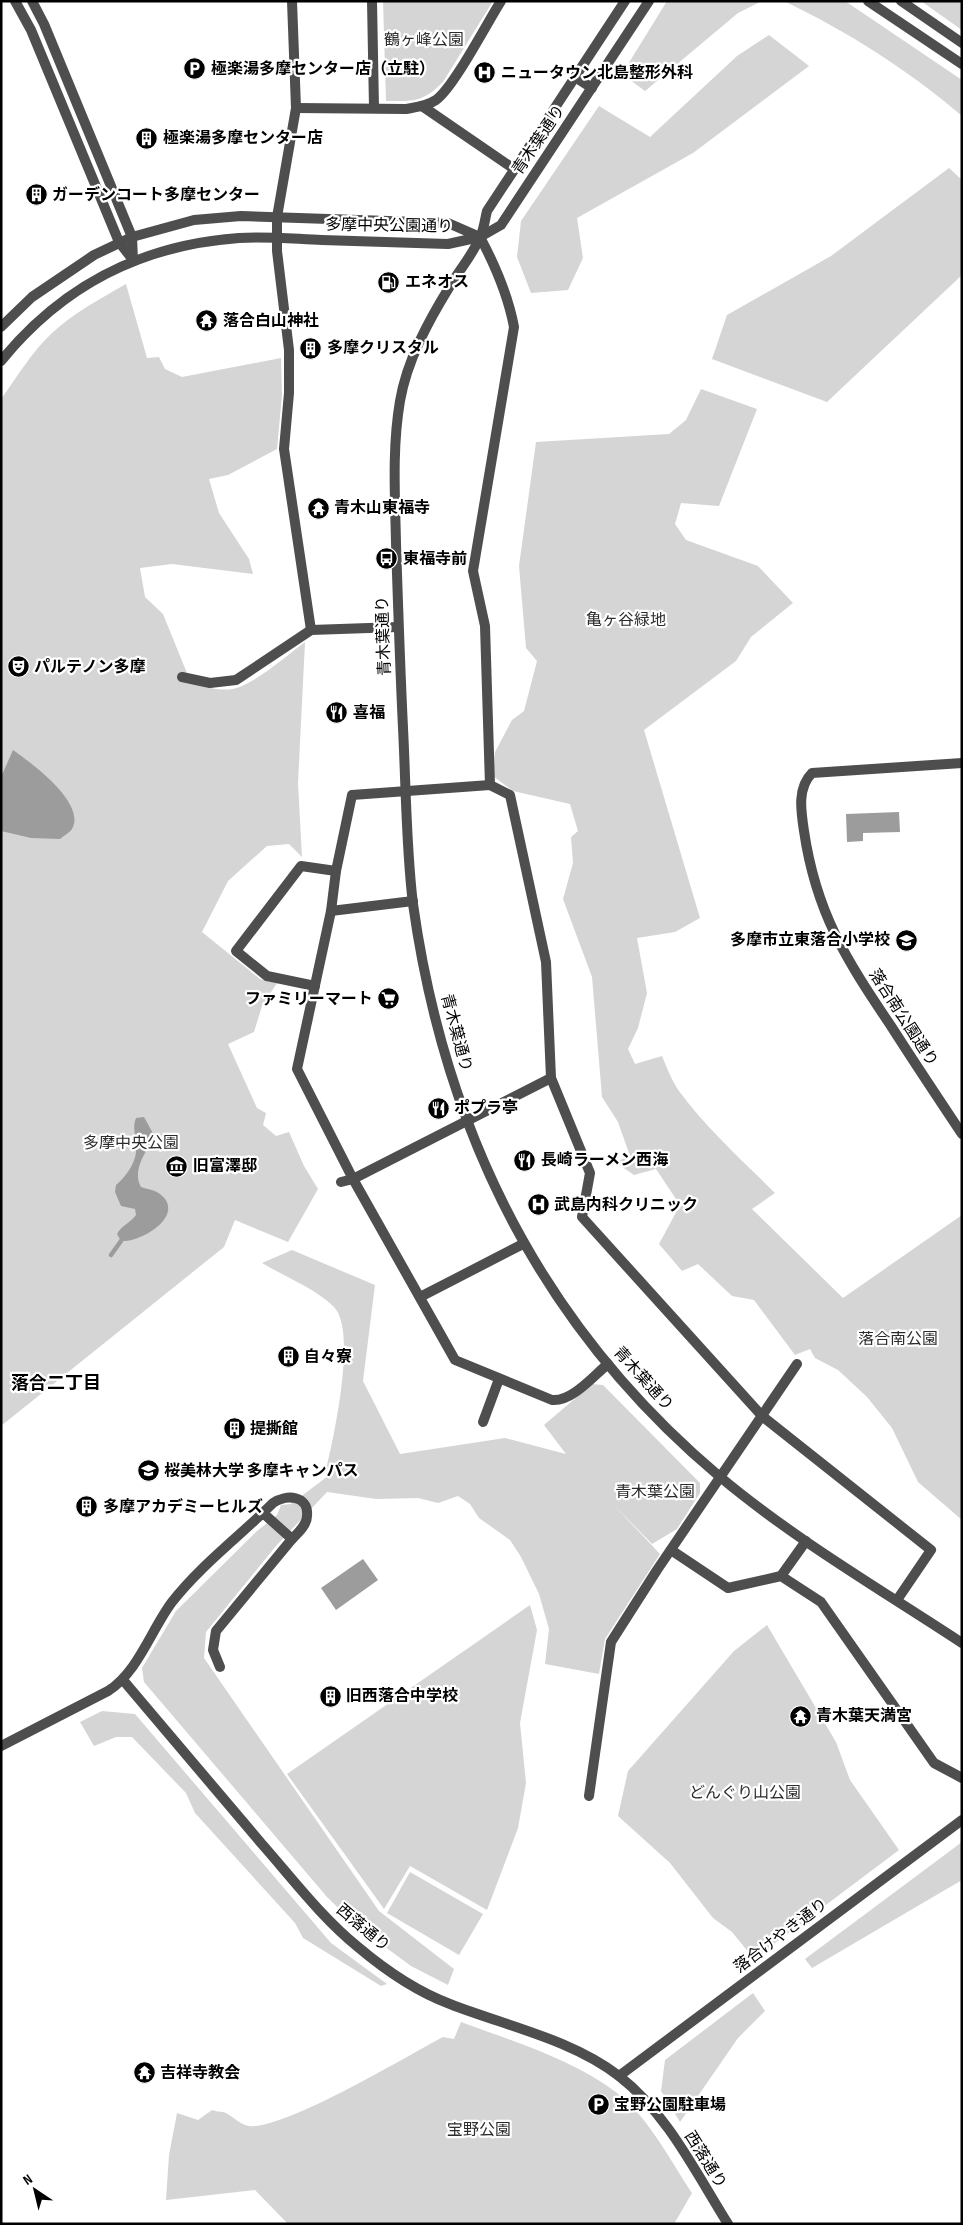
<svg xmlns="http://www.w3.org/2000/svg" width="963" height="2225" font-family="'Sofia Sans Condensed','Noto Sans JP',sans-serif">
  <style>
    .green { fill: #d5d5d5 }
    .water { fill: #9c9c9c }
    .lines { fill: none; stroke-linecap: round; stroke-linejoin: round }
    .stream { stroke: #9c9c9c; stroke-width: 4.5 }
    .minor { stroke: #4e4e4e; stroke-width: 10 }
    .tertiary { stroke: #4e4e4e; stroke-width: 10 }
    .labels { text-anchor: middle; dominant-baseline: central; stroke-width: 4.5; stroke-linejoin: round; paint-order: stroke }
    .park-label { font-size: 16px; fill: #2c2c2c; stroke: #fff }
    .poi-label { font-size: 16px; font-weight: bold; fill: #000; stroke: #fff; text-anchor: start }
    .street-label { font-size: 16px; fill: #000; stroke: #fff }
    .neighbourhood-label { font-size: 18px; font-weight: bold; fill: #000; stroke: #fff }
  </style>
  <rect width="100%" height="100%" fill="#fff"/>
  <g class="green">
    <path d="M383 1H493L443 82C422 103 413 101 386 101Z"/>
    <path d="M667 1H762L738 13 645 91 622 74Z"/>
    <path d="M784 1H845L962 80V116C907 69 848 32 784 1Z"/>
    <path d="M921 1H962V30L959 28Z"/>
    <path d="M769 35 809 66 693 153 577 218 583 258 568 290 531 293 517 257 521 221 599 106 650 137 737 56Z"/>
    <path d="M949 168 962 180V275L827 402 712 359 727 315 831 256Z"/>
    <path d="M126 284 147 358 159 357 165 369 182 377 281 358 282 395 277 449 228 475 209 479 219 513 249 559 253 574 172 564 140 568 145 597 163 614 191 683C204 687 219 691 233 689 255 684 286 656 305 642L298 783 302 857 289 844 267 846 228 881 202 932 260 979 277 983 262 1006 254 1032 228 1044 257 1108 266 1113 263 1125 276 1136 289 1132 304 1166 318 1189 288 1242 235 1220 224 1247 1 1426V399C17 377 31 353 51 334 73 313 100 299 126 284Z"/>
    <path d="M701 389 757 409 719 506 681 503 675 524 686 540 758 566 793 603 751 637 736 661 644 730 700 918 675 932 637 938 647 993 638 1028 628 1049 635 1064 662 1056C667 1068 672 1081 679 1091 707 1129 742 1160 775 1193L752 1209 843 1298 962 1215V1520L918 1482 892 1428 867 1397 838 1370 815 1358 810 1349 795 1355 754 1300 732 1296 698 1264 682 1271 659 1244 680 1205 656 1169 634 1175 615 1162 630 1156 618 1122 602 1097 592 977 563 899 573 863 571 837 578 831 570 804 513 791 493 776 495 752 512 720 524 711 537 661 526 648 519 566 536 442 669 434 686 420Z"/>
    <path d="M292 1250 375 1285 363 1381 400 1454 505 1438 566 1454 544 1425 592 1384 603 1385 700 1483V1493L677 1529 652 1544 612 1503 660 1554 605 1639 599 1674 545 1664 549 1629 539 1594 521 1557 510 1540 479 1518 470 1504 458 1496 438 1503 418 1498 376 1499 327 1492 276 1546 206 1632 204 1658 379 1911 454 1969 448 1985 411 1966 358 1927 327 1897 144 1682 142 1668 176 1611 257 1531 277 1515 281 1505 291 1504 328 1476 327 1465C334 1436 357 1330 334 1307 315 1288 285 1277 262 1263Z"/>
    <path d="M530 1605 537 1630 520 1723 526 1783 518 1828 487 1910 410 1866 384 1909 287 1774Z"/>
    <path d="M767 1625 836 1742 850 1780 899 1850 754 1959 732 1932 713 1918 670 1863 618 1816 628 1771 734 1651Z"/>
    <path d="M102 1711 135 1714 331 1943 387 1984 381 1986 303 1938 295 1923 195 1813 186 1793 132 1737H116L94 1746 80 1722Z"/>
    <path d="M962 1842V1880L812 1968 805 1959Z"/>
    <path d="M410 1872 483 1914 459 1955 387 1913Z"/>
    <path d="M753 1993 765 2011 738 2038 680 2122 661 2091 665 2060Z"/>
    <path d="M461 2022C514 2042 571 2058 617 2093 649 2118 670 2160 692 2193L674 2224H288L255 2190 166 2200 169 2155 177 2113 198 2120 212 2110C216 2111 219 2112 223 2112 231 2114 238 2124 249 2126 284 2130 407 2056 443 2037L454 2039Z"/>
  </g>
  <g class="water">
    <path d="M13 750C30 762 87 803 72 829 70 832 64 836 60 839L31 838 1 831V777Z"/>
    <path d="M899 812 900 832 863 833V841L847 842 846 814Z"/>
    <path d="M144 1117 155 1137C145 1153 132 1170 141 1187 147 1189 155 1190 160 1194 187 1215 141 1243 121 1241L117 1234C121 1226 130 1223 136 1215L135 1209 121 1206 115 1192 116 1185C127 1176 138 1160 136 1145 136 1136 132 1127 136 1118Z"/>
    <path d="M363 1559 378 1580 336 1610 321 1588Z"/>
  </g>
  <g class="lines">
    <path class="stream" d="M111 1255 121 1241"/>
    <g class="minor">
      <path d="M292 1 296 108 277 217V251L289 350V393L284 449 311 630"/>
      <path d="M372 1 374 108"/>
      <path d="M422 106 514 169"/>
      <path d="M296 108 406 109C417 107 427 106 436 100 454 87 487 23 501 1"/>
      <path d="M480 237C496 267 508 295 514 327L473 571 485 626 490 785 510 795 546 962 551 1078 590 1173 582 1217 762 1416 931 1550 897 1600"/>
      <path d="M182 677 210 683 236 680 311 630 398 627"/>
      <path d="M490 785 352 795 336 871 331 911 297 1069 353 1179 455 1360 552 1400C572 1402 593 1376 608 1364"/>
      <path d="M331 911 413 901"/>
      <path d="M315 986 267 976 236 951 301 866 336 871"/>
      <path d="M341 1182 353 1179 551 1078"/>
      <path d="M420 1297 523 1244"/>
      <path d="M483 1422 499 1379"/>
      <path d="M671 1550 728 1588 781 1576 821 1602 934 1763 962 1778"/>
      <path d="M781 1576 806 1541"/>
      <path d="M589 1796 611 1642 657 1570 797 1364"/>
    </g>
    <g class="tertiary">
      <path d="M15 1 31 30 119 242 133 260"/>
      <path d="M32 1 44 24 132 237 133 260"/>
      <path d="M625 1 487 211C485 219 484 228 481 235 474 253 460 269 450 286 429 320 407 360 400 401 392 448 395 495 396 543 398 605 400 666 403 728 406 786 406 847 413 904 445 1132 542 1327 719 1476 794 1539 880 1589 962 1643"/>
      <path d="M868 1 962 64"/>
      <path d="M901 1 962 43"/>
      <path d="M575 77 592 88"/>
      <path d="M1 327 32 297 94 255 132 237 194 220 241 216 448 223 480 237"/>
      <path d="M1 361C63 285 141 245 239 238 266 236 295 239 322 240 364 241 406 243 448 244L480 237 501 225 649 1"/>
      <path d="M962 763 812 773C797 788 801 811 804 831 816 913 846 959 891 1026 914 1062 938 1098 962 1134"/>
      <path d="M220 1667 213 1650 216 1631 292 1539"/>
      <path d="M123 1680C169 1734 215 1788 261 1843 292 1878 321 1917 358 1947 384 1969 418 1992 450 2004 506 2026 571 2039 619 2076 667 2113 696 2173 728 2224"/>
      <path d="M1 1746 108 1691C138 1672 151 1630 172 1602 201 1565 240 1536 273 1503 286 1494 309 1495 307 1516 307 1525 298 1533 292 1539L263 1513"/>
      <path d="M619 2076 962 1820"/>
    </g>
  </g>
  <defs>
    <symbol id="parking-disc" viewBox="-11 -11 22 22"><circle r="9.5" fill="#000" stroke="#fff"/><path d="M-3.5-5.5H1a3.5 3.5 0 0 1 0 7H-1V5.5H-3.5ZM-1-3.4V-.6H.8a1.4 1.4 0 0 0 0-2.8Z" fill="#fff"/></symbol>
    <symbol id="hospital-disc" viewBox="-11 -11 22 22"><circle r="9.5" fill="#000" stroke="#fff"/><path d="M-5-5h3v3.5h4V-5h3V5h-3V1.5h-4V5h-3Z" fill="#fff"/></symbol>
    <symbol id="building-disc" viewBox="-11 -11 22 22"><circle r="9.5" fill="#000" stroke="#fff"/><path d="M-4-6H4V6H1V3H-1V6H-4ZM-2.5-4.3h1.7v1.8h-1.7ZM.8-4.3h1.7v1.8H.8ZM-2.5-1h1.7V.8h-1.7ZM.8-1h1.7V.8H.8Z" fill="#fff"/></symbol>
    <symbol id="fuel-disc" viewBox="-11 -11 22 22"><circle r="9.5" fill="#000" stroke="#fff"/><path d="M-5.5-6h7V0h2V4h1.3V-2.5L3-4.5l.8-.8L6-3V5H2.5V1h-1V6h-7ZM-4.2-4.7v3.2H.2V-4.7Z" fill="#fff"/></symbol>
    <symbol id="temple-disc" viewBox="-11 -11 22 22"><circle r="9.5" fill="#000" stroke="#fff"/><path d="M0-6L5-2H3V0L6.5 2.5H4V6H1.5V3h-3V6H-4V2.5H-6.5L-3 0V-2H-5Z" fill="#fff"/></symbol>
    <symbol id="bus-disc" viewBox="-11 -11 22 22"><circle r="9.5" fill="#000" stroke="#fff"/><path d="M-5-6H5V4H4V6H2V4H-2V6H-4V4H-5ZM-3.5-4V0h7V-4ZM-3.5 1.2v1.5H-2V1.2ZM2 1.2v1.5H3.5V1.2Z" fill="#fff"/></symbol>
    <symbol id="theatre-disc" viewBox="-11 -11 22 22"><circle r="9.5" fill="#000" stroke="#fff"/><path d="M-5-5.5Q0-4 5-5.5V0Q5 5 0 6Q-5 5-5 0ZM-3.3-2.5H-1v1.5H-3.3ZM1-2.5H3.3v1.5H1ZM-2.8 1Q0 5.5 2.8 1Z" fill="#fff"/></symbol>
    <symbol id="restaurant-disc" viewBox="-11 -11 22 22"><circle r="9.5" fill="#000" stroke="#fff"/><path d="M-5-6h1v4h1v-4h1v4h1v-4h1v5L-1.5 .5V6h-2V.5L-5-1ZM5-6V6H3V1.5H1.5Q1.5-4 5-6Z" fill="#fff"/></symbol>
    <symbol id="school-disc" viewBox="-11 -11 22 22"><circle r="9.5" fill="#000" stroke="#fff"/><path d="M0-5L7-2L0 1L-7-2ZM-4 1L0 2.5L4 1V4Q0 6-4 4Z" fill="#fff"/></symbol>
    <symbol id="supermarket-disc" viewBox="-11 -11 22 22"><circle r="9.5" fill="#000" stroke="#fff"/><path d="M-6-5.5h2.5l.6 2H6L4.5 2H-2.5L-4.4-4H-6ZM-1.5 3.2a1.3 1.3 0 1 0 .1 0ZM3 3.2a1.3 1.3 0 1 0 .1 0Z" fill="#fff"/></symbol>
    <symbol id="museum-disc" viewBox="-11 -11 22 22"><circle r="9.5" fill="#000" stroke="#fff"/><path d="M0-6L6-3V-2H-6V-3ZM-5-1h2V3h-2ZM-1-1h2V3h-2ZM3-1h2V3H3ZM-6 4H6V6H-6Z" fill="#fff"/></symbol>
    <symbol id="university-disc" viewBox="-11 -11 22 22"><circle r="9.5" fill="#000" stroke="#fff"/><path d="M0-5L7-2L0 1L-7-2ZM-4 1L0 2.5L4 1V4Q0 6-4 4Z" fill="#fff"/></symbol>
  </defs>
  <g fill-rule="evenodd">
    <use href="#parking-disc" x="182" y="56" width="25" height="25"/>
    <use href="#hospital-disc" x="472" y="60" width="25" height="25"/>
    <use href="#building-disc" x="134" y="126" width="25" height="25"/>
    <use href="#building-disc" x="24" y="182" width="25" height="25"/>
    <use href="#fuel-disc" x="376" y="270" width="25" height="25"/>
    <use href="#temple-disc" x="194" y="308" width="25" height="25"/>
    <use href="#building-disc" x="298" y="336" width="25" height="25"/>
    <use href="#temple-disc" x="306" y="496" width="25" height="25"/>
    <use href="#bus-disc" x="374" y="546" width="25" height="25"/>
    <use href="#theatre-disc" x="6" y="654" width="25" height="25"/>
    <use href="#restaurant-disc" x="324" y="700" width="25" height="25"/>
    <use href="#school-disc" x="894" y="928" width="25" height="25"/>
    <use href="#supermarket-disc" x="376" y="986" width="25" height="25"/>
    <use href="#restaurant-disc" x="426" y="1096" width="25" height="25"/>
    <use href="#restaurant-disc" x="512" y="1148" width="25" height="25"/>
    <use href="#museum-disc" x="164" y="1154" width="25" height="25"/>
    <use href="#hospital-disc" x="526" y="1192" width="25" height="25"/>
    <use href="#building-disc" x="276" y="1344" width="25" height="25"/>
    <use href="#building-disc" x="222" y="1416" width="25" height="25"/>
    <use href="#university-disc" x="136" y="1458" width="25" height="25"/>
    <use href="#building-disc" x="74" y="1494" width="25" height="25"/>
    <use href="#building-disc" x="318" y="1684" width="25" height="25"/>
    <use href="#temple-disc" x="788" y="1704" width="25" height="25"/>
    <use href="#temple-disc" x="132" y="2060" width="25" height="25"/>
    <use href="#parking-disc" x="586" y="2092" width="25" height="25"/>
  </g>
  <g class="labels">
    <g class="park-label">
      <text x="424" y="40">鶴ヶ峰公園</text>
      <text x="626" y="620">亀ヶ谷緑地</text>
      <text x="131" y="1143">多摩中央公園</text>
      <text x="898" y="1339">落合南公園</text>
      <text x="655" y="1492">青木葉公園</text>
      <text x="745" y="1793">どんぐり山公園</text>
      <text x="479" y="2130">宝野公園</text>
    </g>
    <g class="poi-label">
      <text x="211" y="69">極楽湯多摩センター店（立駐）</text>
      <text x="501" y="73">ニュータウン北島整形外科</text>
      <text x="163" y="138">極楽湯多摩センター店</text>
      <text x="52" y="195">ガーデンコート多摩センター</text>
      <text x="405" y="282">エネオス</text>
      <text x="223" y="321">落合白山神社</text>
      <text x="327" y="348">多摩クリスタル</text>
      <text x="334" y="508">青木山東福寺</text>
      <text x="403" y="559">東福寺前</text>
      <text x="34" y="667">パルテノン多摩</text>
      <text x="353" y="713">喜福</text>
      <text x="890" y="940" text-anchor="end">多摩市立東落合小学校</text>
      <text x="373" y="999" text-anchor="end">ファミリーマート</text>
      <text x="454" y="1108">ポプラ亭</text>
      <text x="541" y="1160">長崎ラーメン西海</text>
      <text x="193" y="1166">旧富澤邸</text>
      <text x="554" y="1205">武島内科クリニック</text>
      <text x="304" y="1357">自々寮</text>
      <text x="250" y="1429">提撕館</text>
      <text x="164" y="1471">桜美林大学 多摩キャンパス</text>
      <text x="103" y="1507">多摩アカデミーヒルズ</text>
      <text x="346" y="1696">旧西落合中学校</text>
      <text x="816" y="1716">青木葉天満宮</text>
      <text x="160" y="2073">吉祥寺教会</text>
      <text x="614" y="2105">宝野公園駐車場</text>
    </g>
    <g class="street-label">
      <text transform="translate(539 140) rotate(-56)">青木葉通り</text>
      <text transform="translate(389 226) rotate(1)">多摩中央公園通り</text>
      <text transform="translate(384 636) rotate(-92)">青木葉通り</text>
      <text transform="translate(903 1018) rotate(57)">落合南公園通り</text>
      <text transform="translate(456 1033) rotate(75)">青木葉通り</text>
      <text transform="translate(643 1379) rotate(48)">青木葉通り</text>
      <text transform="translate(363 1928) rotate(40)">西落通り</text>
      <text transform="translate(781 1936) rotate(-37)">落合けやき通り</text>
      <text transform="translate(705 2160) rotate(58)">西落通り</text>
    </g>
    <g class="neighbourhood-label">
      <text x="56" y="1383">落合二丁目</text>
    </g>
  </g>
  <rect width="963" height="2225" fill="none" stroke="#000000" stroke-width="5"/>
  <g transform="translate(35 2190) rotate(325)" stroke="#ffffff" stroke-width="4" paint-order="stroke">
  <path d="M0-4L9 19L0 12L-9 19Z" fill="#000000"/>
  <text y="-8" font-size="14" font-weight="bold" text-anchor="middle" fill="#000000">N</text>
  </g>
</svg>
